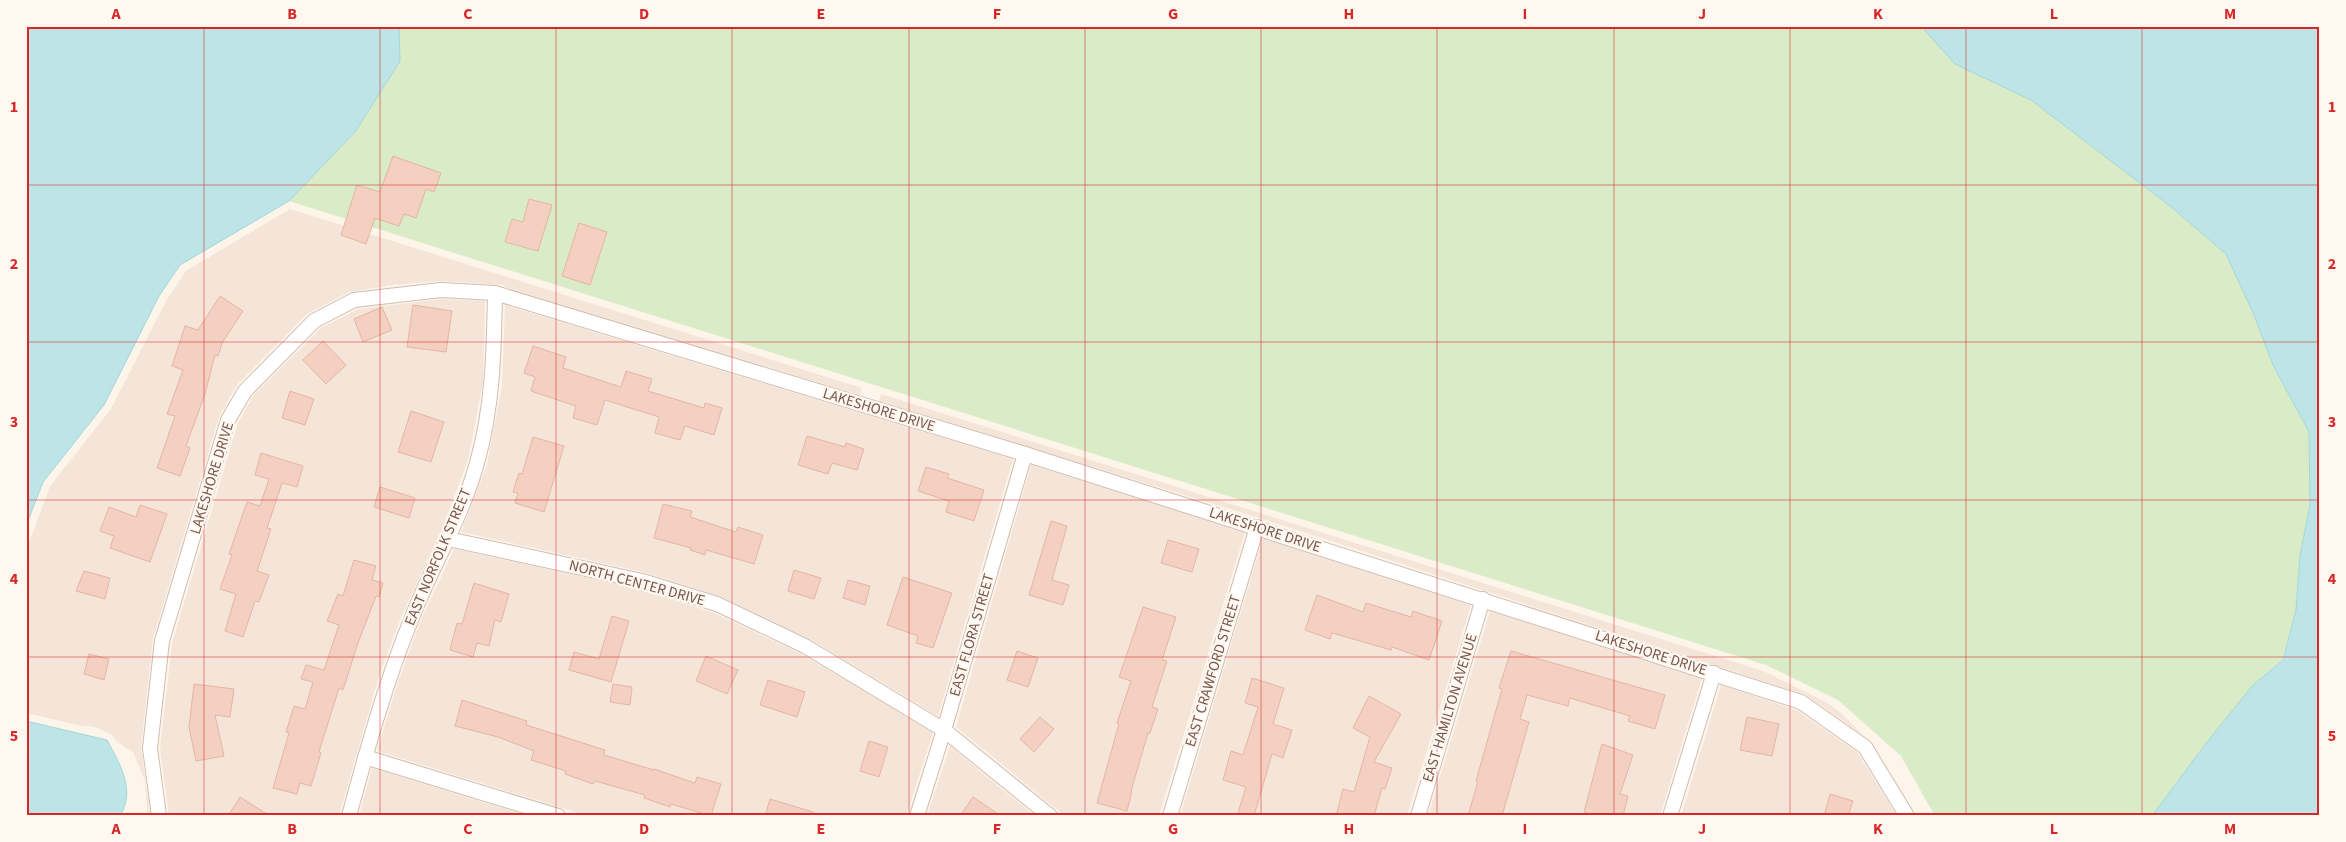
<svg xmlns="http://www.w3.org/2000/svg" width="2346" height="842" font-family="'Source Sans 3',sans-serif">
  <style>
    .residential { fill: #f5e5d8 }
    .green { fill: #d9ebc7 }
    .water { fill: #bde5e7; stroke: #a4d6d9 }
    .building { fill: #f3d0c1; stroke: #e6b5a1 }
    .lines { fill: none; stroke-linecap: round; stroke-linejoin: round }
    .street-casing { stroke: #d2bdb1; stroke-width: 16 }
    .street { stroke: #fff; stroke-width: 14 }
    .grid { fill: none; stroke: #d62828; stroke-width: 1; stroke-opacity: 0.55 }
    .labels { text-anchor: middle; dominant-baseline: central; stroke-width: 4.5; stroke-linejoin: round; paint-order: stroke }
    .street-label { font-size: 15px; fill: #79584c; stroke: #fff8f1 }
    .neatline { fill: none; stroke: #d62828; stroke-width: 2 }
    .grid-label { font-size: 16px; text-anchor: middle; font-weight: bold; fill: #d62828 }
  </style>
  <rect width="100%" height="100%" fill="#fdf4ea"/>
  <g class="residential">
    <path d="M290 209 862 388 860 395 505 287V285L439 281 393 285 349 292 307 314 237 385 219 417 153 639 141 747 150 812 148 816 145 781 133 752 117 742 111 734 95 727 78 725 26 713V551L50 486 111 409 167 299 186 271Z"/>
    <path d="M442 299 485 301 483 382 468 460 442 529 402 615 379 676 339 816H169L160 749 172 643 238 423 253 396 321 328 358 309Z"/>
    <path d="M505 305 1013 459 938 716 810 639 720 596 643 572 461 532 487 465 502 386Z"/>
    <path d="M881 394 1763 671 1824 701 1839 711 1863 735 1806 695 1269 521 879 401Z"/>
    <path d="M1031 465 1245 532 1159 816H1065L956 727Z"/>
    <path d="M1263 538 1471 605 1407 816H1180Z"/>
    <path d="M454 549 640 589 714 613 801 654 868 693 933 733 906 816H588L377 751 398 682 420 622Z"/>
    <path d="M1490 611 1702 678 1660 816H1428Z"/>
    <path d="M1721 685 1796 710 1857 752 1897 816H1681Z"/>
    <path d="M950 746 1035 816H927Z"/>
    <path d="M372 768 528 816H359Z"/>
  </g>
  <path class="green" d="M399 26H1921L1955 64 2031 100 2170 206 2226 254 2254 315 2273 365 2309 432 2310 505 2300 556 2296 610 2282 660 2253 685 2207 742 2152 816H1935L1901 756 1838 700 1766 665 289 201 355 132 400 61Z"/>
  <g class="water">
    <path d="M26 26H399L400 61 355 132 289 201 180 265 159 296 104 405 43 482 26 526Z"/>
    <path d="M1921 26H2320V816H2152L2207 742 2253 685 2283 660 2296 610 2300 556 2310 505 2309 432 2273 365 2254 315 2226 254 2170 206 2031 100 1955 64Z"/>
    <path d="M26 721 107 740C120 764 136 790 120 816H39L26 810Z"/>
  </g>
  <g class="building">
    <path d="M393 156 441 173 434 192 426 189 416 218 404 214 399 226 375 218 366 244 341 235 357 185 380 192Z"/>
    <path d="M529 199 552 205 538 251 505 242 512 219 523 222Z"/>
    <path d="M579 223 607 232 590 285 562 276Z"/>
    <path d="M220 296 243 311 222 343 218 356 215 355 205 394 186 446 190 448 180 476 157 468 175 416 167 414 183 370 172 366 185 326 198 330Z"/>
    <path d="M413 305 452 311 446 352 407 347Z"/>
    <path d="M382 307 392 330 363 342 354 319Z"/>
    <path d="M323 341 346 365 326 384 303 360Z"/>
    <path d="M533 346 566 357 563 368 621 387 626 371 652 379 648 391 704 408 705 403 722 408 714 435 685 426 680 440 655 433 659 417 605 400 597 425 573 418 576 406 531 391 535 377 524 373Z"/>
    <path d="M290 391 314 399 305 425 282 418Z"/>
    <path d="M411 411 444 422 431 462 398 452Z"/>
    <path d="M807 436 845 447 846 443 864 449 857 470 832 463 828 474 798 465Z"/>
    <path d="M533 437 564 446 544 512 515 503 518 493 513 492 519 473 522 474Z"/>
    <path d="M261 453 303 466 297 487 282 483 267 528 271 529 257 571 269 575 259 602 255 601 243 637 225 631 236 594 220 589 232 555 229 554 247 502 260 506 269 479 255 475Z"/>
    <path d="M926 467 949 474 947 478 984 490 974 521 946 512 949 501 918 491Z"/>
    <path d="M380 487 415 498 409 518 374 507Z"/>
    <path d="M663 504 692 511 690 517 736 532 738 527 763 535 754 564 706 550 705 555 690 550 691 548 654 538Z"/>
    <path d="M140 505 167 514 150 562 110 548 114 536 100 531 109 507 136 517Z"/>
    <path d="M1051 521 1067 526 1052 580 1069 585 1063 605 1029 595Z"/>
    <path d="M1168 540 1199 549 1192 572 1161 563Z"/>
    <path d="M354 560 376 566 372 580 383 583 379 597 376 596 358 643 343 690 339 688 319 752 321 753 311 786 300 783 297 794 273 788 289 733 286 732 294 706 305 709 313 682 301 679 306 665 324 670 339 625 327 621 338 594 343 596Z"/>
    <path d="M794 570 821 578 814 599 788 591Z"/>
    <path d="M84 571 110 578 105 599 76 591Z"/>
    <path d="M903 577 952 593 933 648 916 643 918 636 887 625Z"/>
    <path d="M848 580 870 586 865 605 843 598Z"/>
    <path d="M474 583 509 594 501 622 495 620 489 646 477 643 473 657 450 650 457 623 462 624Z"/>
    <path d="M1317 595 1363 612 1366 603 1411 617 1413 611 1442 621 1429 660 1392 647 1391 650 1332 633 1330 639 1305 630Z"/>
    <path d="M1143 607 1176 617 1162 660 1167 661 1152 707 1158 709 1150 733H1148L1131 791H1132L1127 811 1097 803 1119 724 1117 723 1131 681 1119 677Z"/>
    <path d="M612 616 629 621 611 682 569 670 574 652 599 659Z"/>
    <path d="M1017 651 1038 658 1028 687 1007 680Z"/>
    <path d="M1511 651 1665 695 1655 729 1628 721 1630 716 1570 698 1568 706 1527 695 1520 719 1529 722 1502 816H1468L1478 781H1476L1502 689 1499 688Z"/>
    <path d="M89 654 109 659 104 680 84 674Z"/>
    <path d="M706 656 738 670 727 694 696 681Z"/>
    <path d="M1252 678 1284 688 1273 724 1292 730 1283 758 1272 754 1254 816H1237L1246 787 1223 780 1231 751 1243 755 1258 707 1245 703Z"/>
    <path d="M768 680 805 692 797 717 760 705Z"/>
    <path d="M194 684 234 689 230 717 215 715 224 756 196 761 189 727Z"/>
    <path d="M613 684 632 687 630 705 610 702Z"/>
    <path d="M1369 696 1401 714 1374 762 1392 768 1385 789 1382 788 1374 816H1336L1343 789 1354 792 1370 737 1353 728Z"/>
    <path d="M462 700 527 721 526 725 605 750 604 755 654 770V769L695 783 697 777 721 784 711 816 671 804 670 807 644 798 645 795 595 781 593 784 565 774 566 771 531 760 534 751 498 737 455 726Z"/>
    <path d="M1040 717 1054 729 1034 752 1020 739Z"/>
    <path d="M1747 717 1779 724 1772 756 1740 750Z"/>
    <path d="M869 741 888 747 879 777 860 771Z"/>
    <path d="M1602 744 1633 755 1620 794 1628 796 1623 816H1598L1584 812Z"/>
    <path d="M1830 794 1853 801 1848 816H1824Z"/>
    <path d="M240 797 251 804 270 816H228Z"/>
    <path d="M973 797 1001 816H960Z"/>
    <path d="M770 799 813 812V816H765Z"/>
  </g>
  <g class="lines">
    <defs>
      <g id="street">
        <path d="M448 539 642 581 717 604 805 646 944 730 1050 816"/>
        <path d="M365 757 558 816"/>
        <path d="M159 816 150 748 162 641 228 420 245 391 314 321 354 300 441 290 495 293 1025 454 1801 702 1865 747 1907 816"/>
        <path d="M349 816C367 750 385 684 411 620 431 567 462 518 477 463 493 407 494 350 495 293"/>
        <path d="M917 816 944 730 1025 454"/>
        <path d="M1170 816 1257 527"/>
        <path d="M1418 816 1483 599"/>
        <path d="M1670 816 1714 673"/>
      </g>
    </defs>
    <use href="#street" class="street-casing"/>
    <use href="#street" class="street"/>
  </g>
  <path class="grid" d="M204 26V816M380 26V816M556 26V816M732 26V816M909 26V816M1085 26V816M1261 26V816M1437 26V816M1614 26V816M1790 26V816M1966 26V816M2142 26V816M26 185H2320M26 342H2320M26 500H2320M26 657H2320"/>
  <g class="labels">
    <g class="street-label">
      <text transform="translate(879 410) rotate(17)">LAKESHORE DRIVE</text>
      <text transform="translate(212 478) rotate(-73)">LAKESHORE DRIVE</text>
      <text transform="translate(1265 530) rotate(18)">LAKESHORE DRIVE</text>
      <text transform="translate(438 557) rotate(-67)">EAST NORFOLK STREET</text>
      <text transform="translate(637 583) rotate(15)">NORTH CENTER DRIVE</text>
      <text transform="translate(972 635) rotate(-74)">EAST FLORA STREET</text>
      <text transform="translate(1651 653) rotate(18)">LAKESHORE DRIVE</text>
      <text transform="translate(1213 671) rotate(-73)">EAST CRAWFORD STREET</text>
      <text transform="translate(1450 708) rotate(-73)">EAST HAMILTON AVENUE</text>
    </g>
  </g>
  <rect width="2346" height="842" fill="none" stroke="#fff8f1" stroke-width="55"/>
  <rect x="28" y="28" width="2290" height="786" class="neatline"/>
  <g class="grid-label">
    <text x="116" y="19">A</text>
    <text x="292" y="19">B</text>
    <text x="468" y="19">C</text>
    <text x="644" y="19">D</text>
    <text x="821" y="19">E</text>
    <text x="997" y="19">F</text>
    <text x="1173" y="19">G</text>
    <text x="1349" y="19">H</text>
    <text x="1525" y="19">I</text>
    <text x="1702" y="19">J</text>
    <text x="1878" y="19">K</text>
    <text x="2054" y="19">L</text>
    <text x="2230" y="19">M</text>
    <text x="14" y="112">1</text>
    <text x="2332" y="112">1</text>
    <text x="14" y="269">2</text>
    <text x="2332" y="269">2</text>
    <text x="14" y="427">3</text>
    <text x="2332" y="427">3</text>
    <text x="14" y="584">4</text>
    <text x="2332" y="584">4</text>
    <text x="14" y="741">5</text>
    <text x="2332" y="741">5</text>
    <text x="116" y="834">A</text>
    <text x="292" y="834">B</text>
    <text x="468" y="834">C</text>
    <text x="644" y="834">D</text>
    <text x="821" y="834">E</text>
    <text x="997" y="834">F</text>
    <text x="1173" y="834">G</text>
    <text x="1349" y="834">H</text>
    <text x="1525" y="834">I</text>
    <text x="1702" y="834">J</text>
    <text x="1878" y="834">K</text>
    <text x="2054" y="834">L</text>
    <text x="2230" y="834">M</text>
  </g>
</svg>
